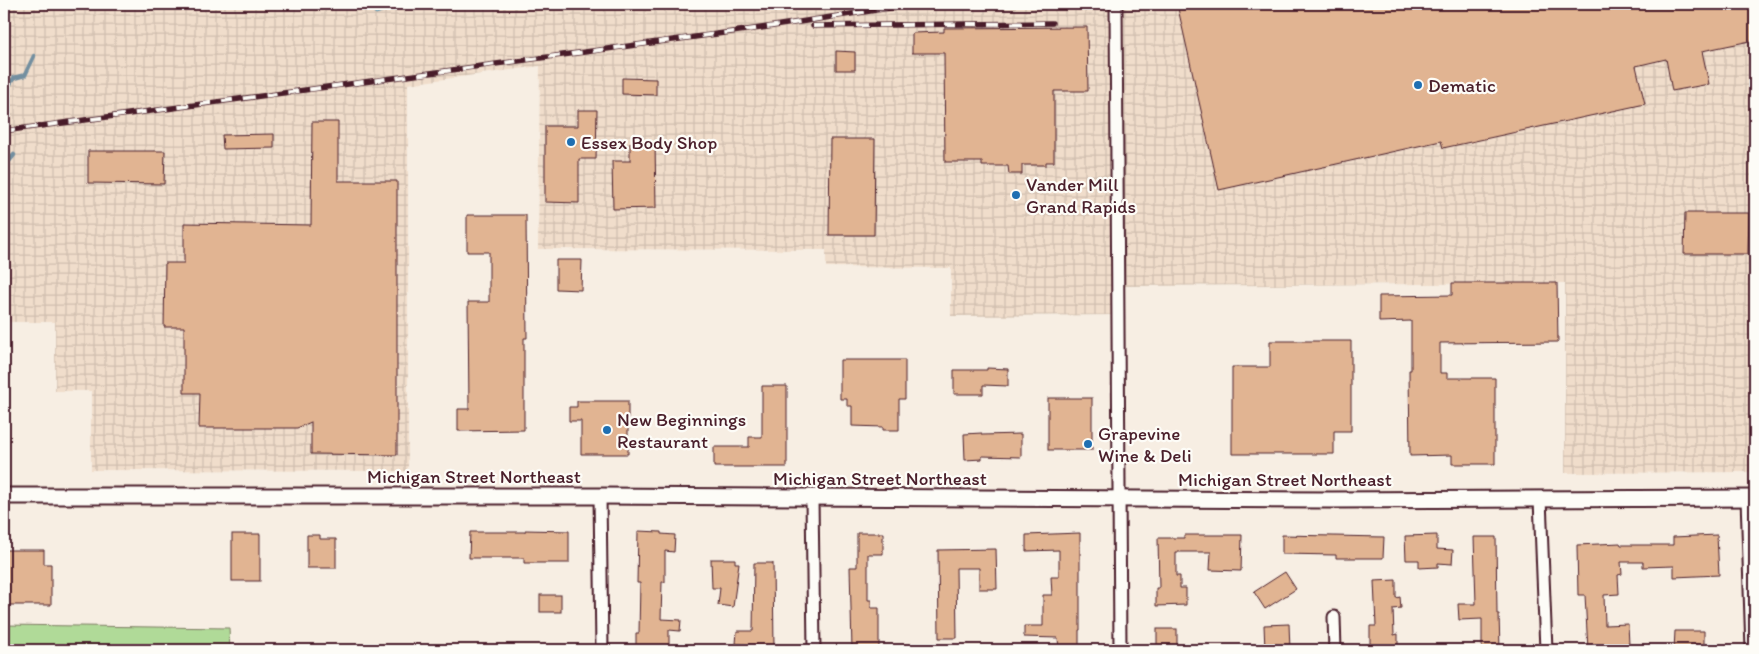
<svg xmlns="http://www.w3.org/2000/svg" width="1759" height="654" font-family="Itim,sans-serif">
  <style>
    .industrial { fill: url(#industrial-grid) }
    .park { fill: #b0da98; stroke: #7d7c62 }
    .water { fill: url(#water-waves); stroke: #738fa0 }
    .lines { fill: none; stroke-linecap: round; stroke-linejoin: round }
    .stream { stroke: #738fa0; stroke-width: 4.5 }
    .building { fill: #e1b492; stroke: #4a1f2b }
    .minor-casing { stroke: #4a1f2b; stroke-width: 15 }
    .secondary-casing { stroke: #4a1f2b; stroke-width: 19 }
    .minor { stroke: #fdfcf7; stroke-width: 11 }
    .secondary { stroke: #fdfcf7; stroke-width: 15 }
    .rail-casing { stroke: #4a1f2b; stroke-width: 5.5 }
    .rail { stroke: #fdfcf7; stroke-width: 4; stroke-dasharray: 11; stroke-linecap: butt }
    .poi-dot { fill: #1f6fb2; stroke: #fdfcf7; stroke-width: 2 }
    .labels { text-anchor: middle; dominant-baseline: central; stroke-width: 4.5; stroke-linejoin: round; paint-order: stroke }
    .poi-label { font-size: 19px; fill: #4a1f2b; stroke: #fdfcf7; text-anchor: start }
    .street-label { font-size: 19px; fill: #4a1f2b; stroke: #fdfcf7 }
  </style>
  <defs>
    <pattern id="industrial-grid" width="8" height="8" patternUnits="userSpaceOnUse" patternTransform="scale(1.25)"><rect width="8" height="8" fill="#f0ddcb"/><path d="M0 4h8M4 0v8" fill="none" stroke="#cfbdae"/></pattern>
    <pattern id="water-waves" width="16" height="10" patternUnits="userSpaceOnUse" patternTransform="scale(1.25)"><rect width="16" height="10" fill="#8edaee"/><path d="M0 5q4-4 8 0t8 0" fill="none" stroke="#7cbbcc"/></pattern>
  </defs>
  <rect width="100%" height="100%" fill="#f7eee3"/>
  <filter id="ink" filterUnits="userSpaceOnUse"><feTurbulence type="fractalNoise" baseFrequency=".02" numOctaves="2"/><feDisplacementMap in="SourceGraphic" scale="10" xChannelSelector="R" yChannelSelector="G"/><feConvolveMatrix kernelMatrix="1 2 1 2 8 2 1 2 1" color-interpolation-filters="sRGB"/></filter>
  <g filter="url(#ink)">
    <path class="industrial" d="M4 4H1755V472L1565 473V283L1118 286V315L951 316V268L826 267V250L538 249 540 66 408 84V471L91 470V391H55V322H4Z"/>
    <path class="park" d="M4 625 229 628 230 650H4Z"/>
    <path class="water" d="M362 4H427L401 6 376 14Z"/>
    <g class="lines">
      <g class="stream">
        <path d="M4 92 14 78 25 75 34 56"/>
        <path d="M4 162 9 161 14 155"/>
      </g>
    </g>
    <g class="building">
      <path d="M1177 4H1755V40L1702 51 1709 84 1672 91 1666 59 1636 66 1645 104 1443 148 1441 141 1219 190Z"/>
      <path d="M1087 27 1088 91H1054V162H1046V165H1022V174H1009L1008 166H982V162H945L944 53H912V33L944 32V28Z"/>
      <path d="M836 51 855 52V70H836Z"/>
      <path d="M622 78 656 79V95L622 94Z"/>
      <path d="M578 110H597L596 159H579V203L545 202V126H578Z"/>
      <path d="M312 122H338V181H397V455L311 454V422L297 428H199L200 393H184V327H164L165 263H184V223L311 225Z"/>
      <path d="M274 134V148L223 149 222 135Z"/>
      <path d="M830 139H875L874 235H829Z"/>
      <path d="M630 143H655L656 208 613 209 612 161H630Z"/>
      <path d="M88 151H165L164 184 88 183Z"/>
      <path d="M1685 213H1749L1748 254H1684Z"/>
      <path d="M467 215H526L527 338H524V430L458 431V409H469L468 302H489V252H467Z"/>
      <path d="M556 260H582L581 290 556 289Z"/>
      <path d="M1452 283H1557L1558 342 1440 343V373H1447V378H1495V464H1452V455L1410 456 1409 370H1411V321L1379 322V296L1452 295Z"/>
      <path d="M1270 341H1351V431H1334V454H1232V367H1270Z"/>
      <path d="M840 360H905V399H899V430H883V427L852 426V406H847V399H840Z"/>
      <path d="M987 368 1008 369V386L983 385V394H954V370H987Z"/>
      <path d="M762 386H787V467H714V447H749V437H762Z"/>
      <rect x="1048" y="398" width="44" height="52"/>
      <path d="M577 401H628V454H581V421H569V407H577Z"/>
      <path d="M982 433V435L1021 434V457L982 456V459L965 460 964 434Z"/>
      <path d="M525 530 569 531V563H524V558H469L470 532H525Z"/>
      <path d="M638 531 661 532V534L675 535 674 552 665 551V582H662L661 619 681 620 680 631 669 630V650H636V633H639L640 583H637Z"/>
      <path d="M857 533H883V554H868V600H871V608H879V650H852L850 567H857Z"/>
      <path d="M1080 533V630H1079V650H1059L1058 638 1024 637V626H1043V595H1052L1051 577H1059V550L1026 551V535Z"/>
      <rect x="232" y="534" width="28" height="47"/>
      <path d="M307 535H320V539H336V568H307Z"/>
      <path d="M1184 535H1242L1241 571 1210 570 1211 552H1176V576H1180V588H1186V605L1156 606V588H1159L1158 538H1184Z"/>
      <path d="M1282 535 1384 537 1383 558H1336V555L1282 554Z"/>
      <path d="M1437 535V549L1453 550 1452 564 1438 563V567L1419 568V560H1406L1405 536Z"/>
      <path d="M1717 535 1719 575 1674 577V566L1643 567V562H1621L1622 574 1618 575 1619 594 1604 595 1605 625 1628 624 1629 645H1612V650H1588L1585 595H1578L1577 545 1620 543 1621 545H1673V537Z"/>
      <path d="M1474 537H1496L1497 614H1499L1500 650H1482V619L1459 620 1458 604H1476Z"/>
      <path d="M996 549 997 589H979V568H956L957 638H939L938 550Z"/>
      <path d="M4 550H44V564H51V605H4Z"/>
      <path d="M711 559H735V563H739L733 607 718 605 720 588H712Z"/>
      <path d="M754 563H773L774 650H757V645L736 644 737 631H753Z"/>
      <path d="M1285 572 1296 589 1265 609 1254 592Z"/>
      <path d="M1396 580V598L1400 597 1401 608 1393 609 1394 635 1398 634V650H1370V626H1376L1374 581Z"/>
      <rect x="540" y="595" width="21" height="17"/>
      <path d="M1289 624 1290 650H1265L1264 625Z"/>
      <rect x="1157" y="629" width="20" height="21"/>
      <path d="M1675 631H1704V645L1695 644V650H1674Z"/>
    </g>
    <g class="lines">
      <defs>
        <g id="minor">
          <path d="M1116 4 1120 650"/>
          <path d="M600 496 602 650"/>
          <path d="M812 498 814 650"/>
          <path d="M1747 498 1752 650"/>
          <path d="M1540 499 1546 650"/>
          <path d="M1334 617 1335 650"/>
        </g>
        <path id="secondary" d="M4 496H600L1332 500 1755 498"/>
      </defs>
      <use href="#minor" class="minor-casing"/>
      <use href="#secondary" class="secondary-casing"/>
      <use href="#minor" class="minor"/>
      <use href="#secondary" class="secondary"/>
      <defs>
        <g id="rail">
          <path d="M813 26 1052 23"/>
          <path d="M4 131 761 28 915 4"/>
        </g>
      </defs>
      <use href="#rail" class="rail-casing"/>
      <use href="#rail" class="rail"/>
    </g>
  </g>
  <g class="poi-dot">
    <circle cx="1418" cy="85" r="5"/>
    <circle cx="571" cy="142" r="5"/>
    <circle cx="1016" cy="195" r="5"/>
    <circle cx="607" cy="430" r="5"/>
    <circle cx="1088" cy="444" r="5"/>
  </g>
  <g class="labels">
    <g class="poi-label">
      <text x="1428" y="85">Dematic</text>
      <text x="581" y="142">Essex Body Shop</text>
      <text x="1026" y="184">Vander Mill<tspan x="1026" dy="22">Grand Rapids</tspan></text>
      <text x="617" y="419">New Beginnings<tspan x="617" dy="22">Restaurant</tspan></text>
      <text x="1098" y="433">Grapevine<tspan x="1098" dy="22">Wine &amp; Deli</tspan></text>
    </g>
    <g class="street-label">
      <text x="474" y="476">Michigan Street Northeast</text>
      <text x="880" y="478">Michigan Street Northeast</text>
      <text x="1285" y="479">Michigan Street Northeast</text>
    </g>
  </g>
  <rect width="1759" height="654" fill="none" stroke="#fdfcf7" stroke-width="20"/>
  <rect x="10" y="10" width="1739" height="634" fill="none" stroke="#4a1f2b" stroke-width="2" filter="url(#ink)"/>
</svg>
